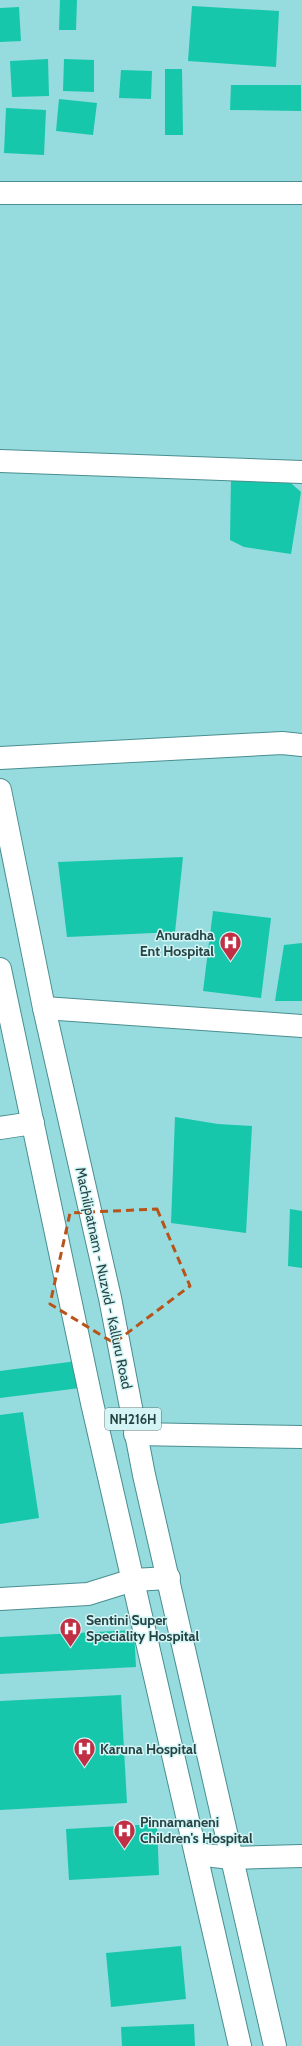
<svg xmlns="http://www.w3.org/2000/svg" width="302" height="2046" font-family="Cabin,sans-serif">
  <style>
    .building { fill: #16c7ac }
    .lines { fill: none; stroke-linecap: round; stroke-linejoin: round }
    .minor-casing { stroke: #4a8e90; stroke-width: 24 }
    .highway-casing { stroke: #4a8e90; stroke-width: 24 }
    .minor { stroke: #fff; stroke-width: 22 }
    .highway { stroke: #fff; stroke-width: 22 }
    .marked { fill: none; stroke: #b8541a; stroke-width: 3; stroke-dasharray: 8 5; stroke-linejoin: round }
    .labels { text-anchor: middle; dominant-baseline: central; stroke-width: 3; stroke-linejoin: round; paint-order: stroke }
    .shield { fill: #d3f5f5; stroke: #5a7879; stroke-width: 1 }
    .shield-label { font-size: 13px; font-weight: bold; fill: #264344 }
    .poi-label { font-size: 14px; font-weight: bold; fill: #264344; stroke: #d3f5f5; text-anchor: start }
    .street-label { font-size: 14px; fill: #264344; stroke: #d3f5f5 }
  </style>
  <rect width="100%" height="100%" fill="#96dbdd"/>
  <g class="building">
    <path d="M60 0H77L76 30H59Z"/>
    <path d="M192 6 279 11 276 67 188 61Z"/>
    <path d="M19 7 21 41 0 42V8Z"/>
    <path d="M48 59 49 96 12 97 10 61Z"/>
    <path d="M64 59 94 60V92L63 91Z"/>
    <path d="M165 69H182L183 135H165Z"/>
    <path d="M121 70 152 71 151 99 119 98Z"/>
    <path d="M231 85H301V111L230 110Z"/>
    <path d="M59 99 97 103 93 135 56 131Z"/>
    <path d="M6 108 46 110 44 155 4 153Z"/>
    <path d="M231 476 284 477 301 492 291 554 244 547 230 540Z"/>
    <path d="M183 857 175 932 67 937 58 862Z"/>
    <path d="M213 911 271 918 261 998 203 991Z"/>
    <path d="M302 943V1001H275L284 945Z"/>
    <path d="M175 1117 218 1124 252 1126 246 1233 171 1223Z"/>
    <path d="M290 1209 302 1211V1268L288 1266Z"/>
    <path d="M77 1361 80 1388 0 1398V1371Z"/>
    <path d="M23 1412 39 1518 0 1524V1415Z"/>
    <path d="M134 1630 136 1667 0 1674V1637Z"/>
    <path d="M121 1695 127 1803 0 1810V1701Z"/>
    <path d="M157 1824 159 1875 69 1880 66 1829Z"/>
    <path d="M181 1946 186 1999 111 2007 106 1953Z"/>
    <path d="M194 2024 195 2046H122L121 2027Z"/>
  </g>
  <g class="lines">
    <defs>
      <g id="minor">
        <path d="M0 193H302"/>
        <path d="M0 461 302 472"/>
        <path d="M0 758 282 743 302 745"/>
        <path d="M44 1008 302 1026"/>
        <path d="M0 1128 33 1123"/>
        <path d="M135 1434 302 1437"/>
        <path d="M0 1599 88 1594 133 1580 169 1578"/>
        <path d="M196 1854 231 1858 302 1856"/>
      </g>
      <g id="highway">
        <path d="M0 790 44 1008 110 1298 144 1475 275 2046"/>
        <path d="M0 969 92 1403 240 2046"/>
      </g>
    </defs>
    <use href="#minor" class="minor-casing"/>
    <use href="#highway" class="highway-casing"/>
    <use href="#minor" class="minor"/>
    <use href="#highway" class="highway"/>
  </g>
  <path class="marked" d="M157 1209 190 1286 114 1343 50 1304 70 1213Z"/>
  <defs>
    <symbol id="hospital-pin" viewBox="-11 -11 22 30"><path d="M0 17L-7.5 6A9.5 9.5 0 1 1 7.5 6Z" fill="#c02f44" stroke="#d3f5f5"/><path d="M-5-5h3v3.5h4V-5h3V5h-3V1.5h-4V5h-3Z" fill="#fff"/></symbol>
  </defs>
  <g fill-rule="evenodd">
    <use href="#hospital-pin" x="218" y="930" width="25" height="34"/>
    <use href="#hospital-pin" x="58" y="1616" width="25" height="34"/>
    <use href="#hospital-pin" x="72" y="1736" width="25" height="34"/>
    <use href="#hospital-pin" x="112" y="1818" width="25" height="34"/>
  </g>
  <g class="labels">
    <rect class="shield" x="105" y="1408" width="56" height="22" rx="3"/>
    <g class="shield-label">
      <text x="133" y="1419">NH216H</text>
    </g>
    <g class="poi-label">
      <text x="214" y="935" text-anchor="end">Anuradha<tspan x="214" dy="16">Ent Hospital</tspan></text>
      <text x="86" y="1620">Sentini Super<tspan x="86" dy="16">Speciality Hospital</tspan></text>
      <text x="100" y="1749">Karuna Hospital</text>
      <text x="140" y="1822">Pinnamaneni<tspan x="140" dy="16">Children's Hospital</tspan></text>
    </g>
    <g class="street-label">
      <text transform="translate(104 1278) rotate(78)">Machilipatnam - Nuzvid - Kalluru Road</text>
    </g>
  </g>
</svg>
